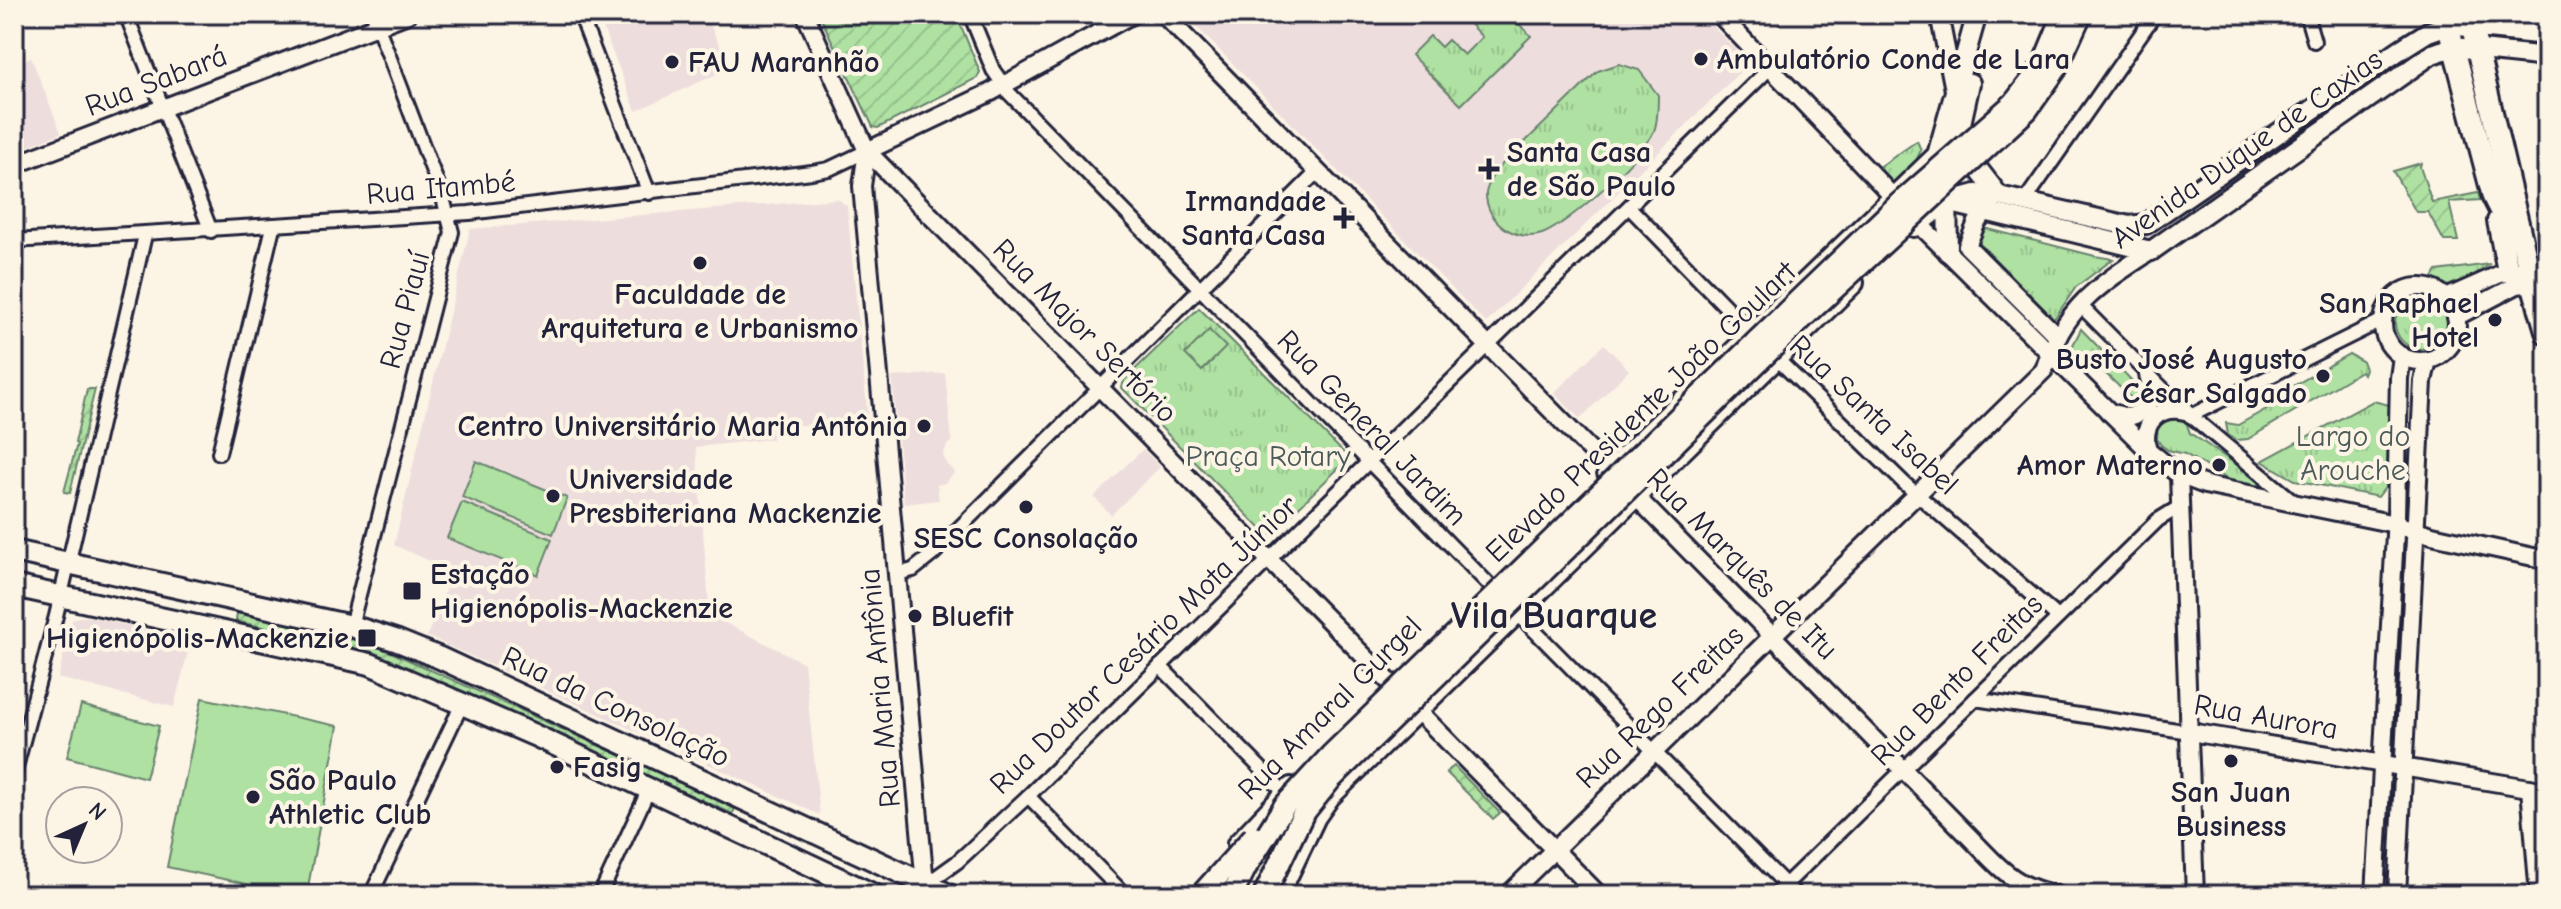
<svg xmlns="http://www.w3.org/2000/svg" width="2561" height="909" font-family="'Comic Neue',sans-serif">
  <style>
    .built { fill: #edd }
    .grass { fill: url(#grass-tufts); stroke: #68826e; stroke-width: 2 }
    .garden { fill: url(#garden-furrows); stroke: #68826e; stroke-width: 2 }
    .pitch { fill: #afe1a2; stroke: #68826e; stroke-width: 2 }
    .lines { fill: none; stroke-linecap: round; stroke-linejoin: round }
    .minor-casing { stroke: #22223b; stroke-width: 18 }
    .tertiary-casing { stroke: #22223b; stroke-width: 22 }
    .secondary-casing { stroke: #22223b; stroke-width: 24 }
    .primary-casing { stroke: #22223b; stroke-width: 26 }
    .trunk-casing { stroke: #22223b; stroke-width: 26 }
    .minor { stroke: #fcf5e5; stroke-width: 12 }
    .tertiary { stroke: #fcf5e5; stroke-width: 16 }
    .secondary { stroke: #fcf5e5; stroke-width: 18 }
    .primary { stroke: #fcf5e5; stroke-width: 20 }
    .trunk { stroke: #fcf5e5; stroke-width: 20 }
    .trunk-bridge-casing { stroke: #22223b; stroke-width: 26; stroke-linecap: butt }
    .trunk-bridge { stroke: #fcf5e5; stroke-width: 20 }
    .poi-dot { fill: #22223b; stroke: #fcf5e5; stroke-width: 3 }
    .labels { text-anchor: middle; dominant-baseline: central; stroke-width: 8; stroke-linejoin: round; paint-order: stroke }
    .poi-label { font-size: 30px; font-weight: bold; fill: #22223b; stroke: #fcf5e5; text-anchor: start }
    .street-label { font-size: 30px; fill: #22223b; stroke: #fcf5e5 }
    .park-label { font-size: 30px; fill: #4c5b5a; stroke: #fcf5e5 }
    .district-label { font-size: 38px; font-weight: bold; fill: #22223b; stroke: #fcf5e5 }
  </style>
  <defs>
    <pattern id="grass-tufts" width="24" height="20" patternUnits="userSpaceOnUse" patternTransform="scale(2)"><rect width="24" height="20" fill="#afe1a2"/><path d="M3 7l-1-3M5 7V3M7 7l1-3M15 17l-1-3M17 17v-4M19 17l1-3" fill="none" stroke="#96c18c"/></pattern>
    <pattern id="garden-furrows" width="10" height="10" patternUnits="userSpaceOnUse" patternTransform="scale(2)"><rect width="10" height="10" fill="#afe1a2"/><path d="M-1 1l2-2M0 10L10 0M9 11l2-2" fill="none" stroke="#96c18c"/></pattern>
  </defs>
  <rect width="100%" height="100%" fill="#fcf5e5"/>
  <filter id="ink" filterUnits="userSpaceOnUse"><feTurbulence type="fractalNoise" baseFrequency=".0125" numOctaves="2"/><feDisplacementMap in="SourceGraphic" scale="16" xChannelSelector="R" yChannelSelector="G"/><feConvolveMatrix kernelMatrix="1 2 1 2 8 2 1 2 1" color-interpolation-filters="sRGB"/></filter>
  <g filter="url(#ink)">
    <g class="built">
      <path d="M608 14H705L730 68 636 111 599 18Z"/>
      <path d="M1184 14H1701L1749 63 1486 323Z"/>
      <path d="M31 57 61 133 14 152V64Z"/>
      <path d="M838 199 847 206 868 419 772 428V439L696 447 710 615 804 663 820 815 427 636 452 573 450 570 394 545 470 229Z"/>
      <path d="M1604 344 1629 370 1580 419 1554 393Z"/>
      <path d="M945 373 952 442 948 444 943 454 946 463 955 472 945 483 937 485 939 500 904 504 892 377Z"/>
      <path d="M1143 449 1160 467 1111 515 1094 497Z"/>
      <path d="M78 617H91L191 640 174 707 58 678 72 620Z"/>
    </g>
    <g class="grass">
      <path d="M1475 14H1509L1531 36 1461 105 1411 55 1430 36 1441 47 1448 40 1464 55 1482 37 1467 21Z"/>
      <path d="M1619 64 1639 70 1658 95C1658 106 1658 121 1654 131 1642 157 1568 225 1542 234 1516 243 1485 221 1486 193 1487 186 1492 177 1495 171L1598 71Z"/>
      <path d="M1917 141 1921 150 1917 159 1896 186 1878 168Z"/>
      <path d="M1984 228 2095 256 2113 259 2076 287 2054 319 1980 244 1977 238Z"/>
      <path d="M2490 264 2448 294 2429 285 2437 271Z"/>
      <circle cx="2421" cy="323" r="26"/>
      <path d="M1199 308 1349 458 1270 535 1266 534 1122 388 1124 380Z"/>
      <path d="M2081 329 2141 391 2140 400H2133L2100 368 2071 349Z"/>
      <path d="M2349 354 2362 361 2365 369 2363 374 2361 371 2248 439 2237 440 2228 435 2226 423 2238 425 2284 399 2290 388Z"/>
      <path d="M2373 401 2389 405 2395 414 2386 486 2378 497 2295 480 2262 461Z"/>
      <path d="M2184 416 2190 433 2259 480 2257 491 2237 485 2185 454 2168 450 2161 445 2157 439 2158 425 2165 418Z"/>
    </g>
    <g class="garden">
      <path d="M819 14H956L980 72 977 78 878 128 873 127Z"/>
      <path d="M2421 163 2420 167 2432 202 2478 193 2480 200 2449 202 2458 241H2444L2428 212H2416L2393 171Z"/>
      <path d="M87 389H95L70 493 64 492 77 444 75 443Z"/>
      <path d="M237 613 335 634 384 649 735 807 733 814 373 653 236 621Z"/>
      <path d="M1454 766 1500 813 1493 819 1446 772Z"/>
    </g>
    <g class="pitch">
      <path d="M1209 330 1226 347 1202 371 1185 354Z"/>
      <path d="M476 461 567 498 553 534 462 497Z"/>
      <path d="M462 502 552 539 538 575 447 538Z"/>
      <path d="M202 698 338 726 308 887 327 895H260L261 887 167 867Z"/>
      <path d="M81 705 159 726 146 778 67 757Z"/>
    </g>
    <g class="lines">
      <defs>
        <g id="minor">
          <path d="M126 14 211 231"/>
          <path d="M580 14 649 193"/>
          <path d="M970 14 993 70 1009 93 1501 597"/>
          <path d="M2306 14 2314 41"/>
          <path d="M2024 202 2155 14"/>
          <path d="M1629 207 1756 338"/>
          <path d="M14 241 469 213 812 172 829 169 867 151"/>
          <path d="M2079 304 2185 411 2292 500"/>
          <path d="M1772 354 1904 483 2058 617"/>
          <path d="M2190 416 2383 320"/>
          <path d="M219 453 273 227"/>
          <path d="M897 574 913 570 933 554 1318 171"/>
          <path d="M1514 610 1796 895"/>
          <path d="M351 626 452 232 443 198 373 14"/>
          <path d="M1160 666 1285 793"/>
          <path d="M1975 699 2190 732"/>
          <path d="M14 775 56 616 145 235"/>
          <path d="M1028 796 1125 895"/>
          <path d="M925 885 957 862 1028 796 1771 67"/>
          <path d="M371 895 462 704"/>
          <path d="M600 895 649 789"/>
          <path d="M1775 895 2158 520 2179 507"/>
        </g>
        <g id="tertiary">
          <path d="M805 14 867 151 1599 895"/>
          <path d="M1163 14 1992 860C2013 881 2027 888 2056 895"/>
          <path d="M1719 14 1918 223 2148 450 2179 475 2205 485 2395 524 2432 535 2547 560"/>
          <path d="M1939 14 1955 95"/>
          <path d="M867 151 862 186 925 885 920 895"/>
          <path d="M867 151 991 92 1133 14"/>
          <path d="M14 165 408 14"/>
          <path d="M1991 205 1977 222 1967 246 2058 337"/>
          <circle cx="2420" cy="324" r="37"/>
          <path d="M2446 298 2500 274 2519 271"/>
          <path d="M2456 317 2517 285 2532 283"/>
          <path d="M2109 412 2127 417C2149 413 2156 395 2148 375"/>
          <path d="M2148 450C2140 423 2159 405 2185 411"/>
          <path d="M2179 475 2195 895"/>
          <path d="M2190 732 2547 791"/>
          <path d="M2530 788 2539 895"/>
          <path d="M1508 895 2044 370C2064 307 2099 285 2151 251"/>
          <path d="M2375 895 2396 516 2399 378 2402 356"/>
          <path d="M2397 895 2423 381 2428 360"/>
        </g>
        <g id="secondary">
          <path d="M1965 152 1999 196"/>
          <path d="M1953 160 1970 83"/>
          <path d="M1947 193 1948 252"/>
          <path d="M1951 203 2151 251"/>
          <path d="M1914 227 1947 202 1976 194 1999 196 2129 226 2146 224 2401 49 2428 32 2448 25 2547 35"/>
          <path d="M2151 251 2432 54 2453 47 2547 57"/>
          <path d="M1607 473 1937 155 1977 14"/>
          <path d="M1237 844 1291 787"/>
          <path d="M1279 895 1316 817 1330 797 1854 283"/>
        </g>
        <g id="primary">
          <path d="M2445 14 2493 197 2514 238"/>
          <path d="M2469 14 2532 283 2547 334"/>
          <path d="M2498 221 2508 271"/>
          <path d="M14 551 351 626 398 641 440 658 949 895"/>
          <path d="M14 586 370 664 534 735 874 895"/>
        </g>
        <path id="trunk" d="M1252 895 1264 869 1283 839"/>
      </defs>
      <use href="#minor" class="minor-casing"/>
      <use href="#tertiary" class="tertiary-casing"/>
      <use href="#secondary" class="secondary-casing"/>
      <use href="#primary" class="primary-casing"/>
      <use href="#trunk" class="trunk-casing"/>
      <use href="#minor" class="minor"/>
      <use href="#tertiary" class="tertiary"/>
      <use href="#secondary" class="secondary"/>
      <use href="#primary" class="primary"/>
      <use href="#trunk" class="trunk"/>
      <defs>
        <g id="trunk-bridge">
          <path d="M1201 895 1254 836"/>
          <path d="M1232 895 1246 867 1285 805 1331 755 1803 296 1901 202 2014 103 2042 67 2064 14"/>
          <path d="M1264 895 1303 814 1331 779 1805 316 2027 110 2056 69 2080 16"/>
        </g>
      </defs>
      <use href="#trunk-bridge" class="trunk-bridge-casing"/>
      <use href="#trunk-bridge" class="trunk-bridge"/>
    </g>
  </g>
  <g class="poi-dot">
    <circle cx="1701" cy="59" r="8"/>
    <circle cx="672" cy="62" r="8"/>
    <path d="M1485 157h8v8h8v8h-8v8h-8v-8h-8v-8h8z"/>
    <path d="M1340 206h8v8h8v8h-8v8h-8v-8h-8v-8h8z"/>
    <circle cx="700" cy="263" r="8"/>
    <circle cx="2495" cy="320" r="8"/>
    <circle cx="2323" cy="376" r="8"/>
    <circle cx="924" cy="426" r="8"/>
    <circle cx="2219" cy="465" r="8"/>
    <circle cx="553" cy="496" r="8"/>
    <circle cx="1026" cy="507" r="8"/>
    <rect x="402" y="581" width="20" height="20" rx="4"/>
    <circle cx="915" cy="616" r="8"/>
    <rect x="357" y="628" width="20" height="20" rx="4"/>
    <circle cx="2231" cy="761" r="8"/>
    <circle cx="557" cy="767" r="8"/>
    <circle cx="253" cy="797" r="8"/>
  </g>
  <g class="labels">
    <g class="poi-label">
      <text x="1717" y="59">Ambulatório Conde de Lara</text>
      <text x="688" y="62">FAU Maranhão</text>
      <text x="1507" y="152">Santa Casa<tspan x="1507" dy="34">de São Paulo</tspan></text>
      <text x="1326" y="201" text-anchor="end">Irmandade<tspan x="1326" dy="34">Santa Casa</tspan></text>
      <text x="700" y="294" text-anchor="middle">Faculdade de<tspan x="700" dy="34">Arquitetura e Urbanismo</tspan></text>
      <text x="2479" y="303" text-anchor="end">San Raphael<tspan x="2479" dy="34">Hotel</tspan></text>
      <text x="2307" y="359" text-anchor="end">Busto José Augusto<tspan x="2307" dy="34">César Salgado</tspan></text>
      <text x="908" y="426" text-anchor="end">Centro Universitário Maria Antônia</text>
      <text x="2203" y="465" text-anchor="end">Amor Materno</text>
      <text x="569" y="479">Universidade<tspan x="569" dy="34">Presbiteriana Mackenzie</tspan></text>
      <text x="1026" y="538" text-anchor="middle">SESC Consolação</text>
      <text x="430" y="574">Estação<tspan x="430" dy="34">Higienópolis-Mackenzie</tspan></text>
      <text x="931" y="616">Bluefit</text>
      <text x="349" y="638" text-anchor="end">Higienópolis-Mackenzie</text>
      <text x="573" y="767">Fasig</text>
      <text x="269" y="780">São Paulo<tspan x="269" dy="34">Athletic Club</tspan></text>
      <text x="2231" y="792" text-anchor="middle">San Juan<tspan x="2231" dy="34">Business</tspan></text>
    </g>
    <g class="street-label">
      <text transform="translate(156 81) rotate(-21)">Rua Sabará</text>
      <text transform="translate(2247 149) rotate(-35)">Avenida Duque de Caxias</text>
      <text transform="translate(441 188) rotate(-5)">Rua Itambé</text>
      <text transform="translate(405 310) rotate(-75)">Rua Piauí</text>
      <text transform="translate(1085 331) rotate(45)">Rua Major Sertório</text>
      <text transform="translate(1641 412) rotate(-44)">Elevado Presidente João Goulart</text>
      <text transform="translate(1874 415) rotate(43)">Rua Santa Isabel</text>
      <text transform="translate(1372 428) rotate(46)">Rua General Jardim</text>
      <text transform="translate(1742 564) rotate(45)">Rua Marquês de Itu</text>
      <text transform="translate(1144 645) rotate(-44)">Rua Doutor Cesário Mota Júnior</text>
      <text transform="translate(1957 680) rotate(-45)">Rua Bento Freitas</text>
      <text transform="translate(880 688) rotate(-95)">Rua Maria Antônia</text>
      <text transform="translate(616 707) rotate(25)">Rua da Consolação</text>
      <text transform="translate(1660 707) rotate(-44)">Rua Rego Freitas</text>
      <text transform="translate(1330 708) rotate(-45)">Rua Amaral Gurgel</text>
      <text transform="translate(2266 717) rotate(10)">Rua Aurora</text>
    </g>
    <g class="park-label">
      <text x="2353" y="436">Largo do<tspan x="2353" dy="34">Arouche</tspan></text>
      <text x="1268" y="456">Praça Rotary</text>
    </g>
    <g class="district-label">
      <text x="1554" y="616">Vila Buarque</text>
    </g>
  </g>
  <rect width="2561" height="909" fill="none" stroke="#fcf5e5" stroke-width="48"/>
  <rect x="24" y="24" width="2513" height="861" fill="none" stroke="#22223b" stroke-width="3" filter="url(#ink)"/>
  <g transform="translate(84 825) rotate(44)"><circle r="38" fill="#fcf5e5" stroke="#a5a1a1" stroke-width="2"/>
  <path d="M0-6L14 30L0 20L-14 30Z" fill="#22223b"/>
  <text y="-12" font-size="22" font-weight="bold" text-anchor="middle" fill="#22223b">N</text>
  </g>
</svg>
